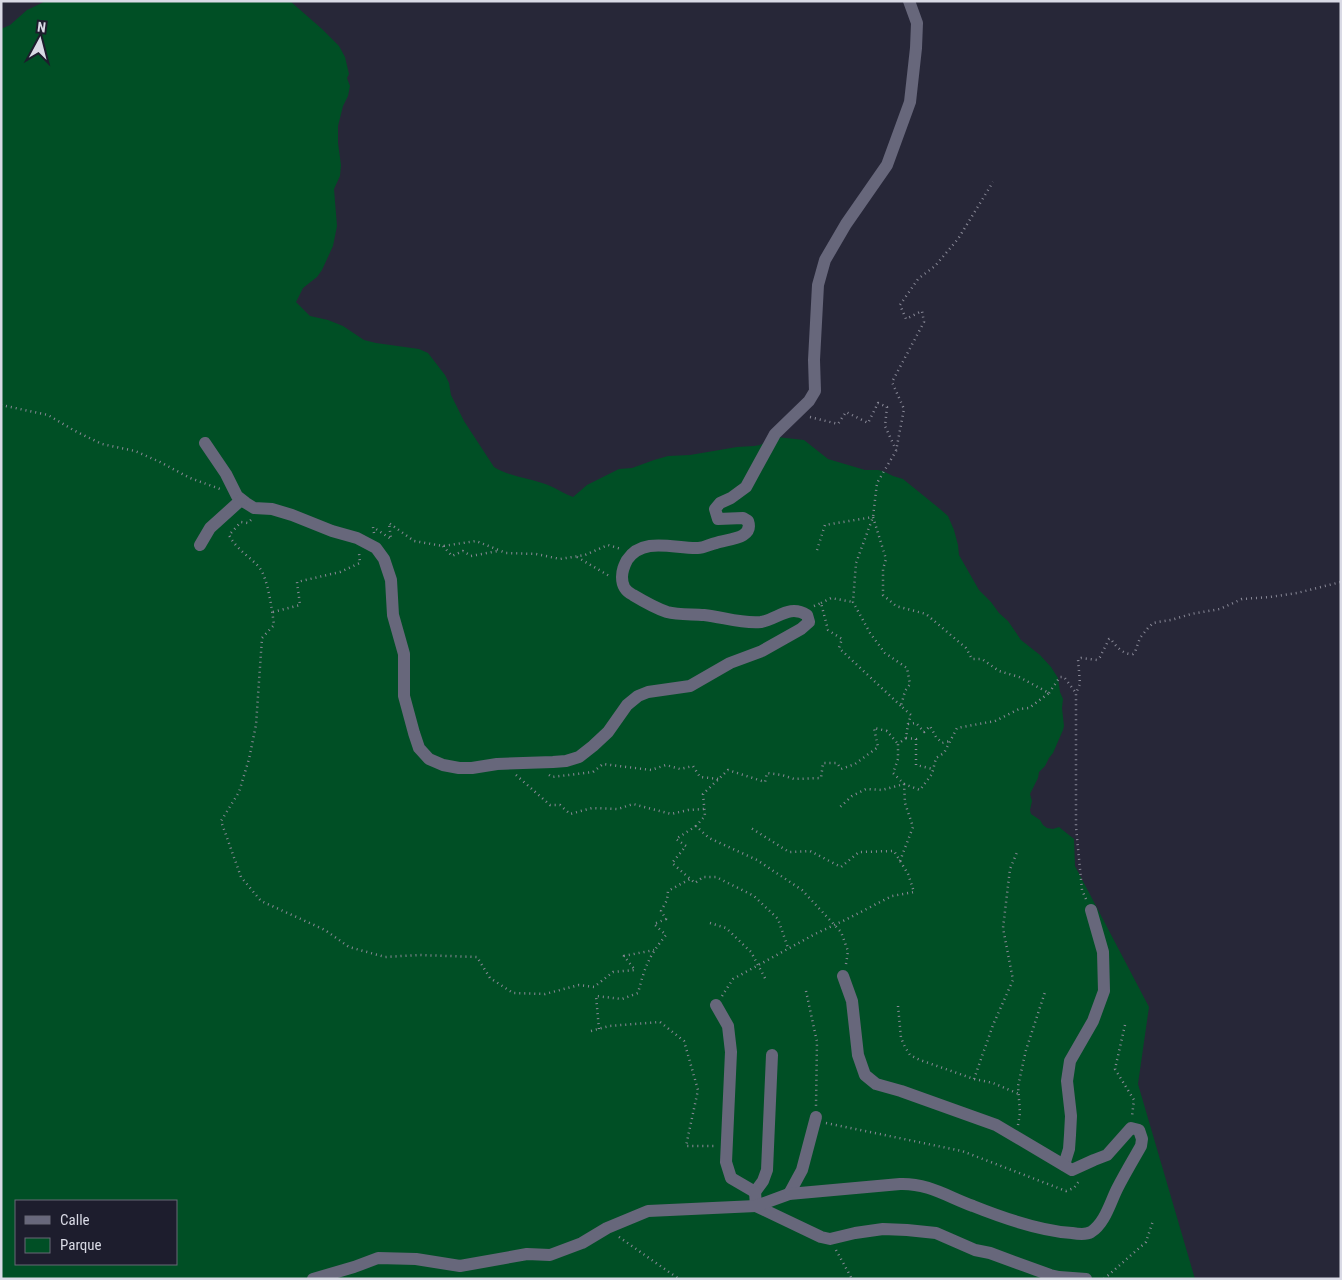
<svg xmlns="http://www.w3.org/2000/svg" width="1342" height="1280" font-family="'Roboto Condensed',sans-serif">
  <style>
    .green { fill: #004f25; fill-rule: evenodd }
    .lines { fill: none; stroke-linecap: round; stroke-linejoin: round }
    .path { stroke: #898997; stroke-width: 2.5; stroke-dasharray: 1 4; stroke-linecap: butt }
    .minor { stroke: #67677b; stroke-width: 12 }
  </style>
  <rect width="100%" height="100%" fill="#272738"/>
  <path class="green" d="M46 1H290L322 29 339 46 345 57 349 74 347 78 350 86 348 96 343 106 338 126V143L341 165 340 176 334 189 337 226 333 246 322 270 317 277 303 288 296 302 310 316 328 320 343 326 364 340 376 343 419 349 428 353 445 375 449 383 451 395 464 421 494 467C510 477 530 478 548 485 556 488 564 494 573 497L587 485 619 469 632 468 654 460 668 456 690 455 737 447 754 446 760 445 777 437 804 440 828 459 865 470H878L883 471 893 476 903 479 940 509 948 516 954 530 958 545 959 555 979 590 991 602 999 613 1008 621 1021 640 1040 655 1051 667 1058 678 1060 692 1063 699 1062 708 1064 726 1063 730 1053 753 1049 758 1045 766 1039 772 1038 778 1030 794 1032 801 1030 810 1031 814 1040 820 1043 825 1047 828 1053 829 1059 827 1074 839 1075 866 1149 1007 1138 1084 1195 1279H1V29L10 25 27 10ZM16 1201H176V1264H16Z"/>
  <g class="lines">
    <g class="path">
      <path d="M1 405 48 415 75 431 102 444 135 451 160 462 190 478 220 489"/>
      <path d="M810 417 838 424 846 412 868 423 878 403 887 407 885 426 896 450"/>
      <path d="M251 520 248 523 241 522 229 535C236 549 249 556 259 567 268 578 272 610 274 625L262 638 256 725 249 759 239 792 221 821 241 877 261 901 325 930 349 947 385 957 419 955 477 957 490 978 513 993 545 994 579 985 594 987 613 972 635 970 624 956 654 950"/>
      <path d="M374 533 373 527 391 539 389 523 414 541 443 546 476 541 506 553 536 554 560 559 585 555 608 545 621 549"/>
      <path d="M443 546 452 556 463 551 471 556 498 551"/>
      <path d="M817 550 825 525 873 517 886 559 883 569V595L896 606 926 614 966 648 972 659H982L999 671 1019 677 1049 693 1029 708 1019 709 995 721 957 728 944 753 936 758 932 774 920 790 904 784 882 790 866 789 852 796 839 808"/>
      <path d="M577 557 611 577"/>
      <path d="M821 603 831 598 853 602"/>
      <path d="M814 606 821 603 828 630 842 639 839 648 901 706"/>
      <path d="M273 612 300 605 297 582 340 572 360 563 359 553"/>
      <path d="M1049 693 1060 677H1064L1076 693"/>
      <path d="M908 724 916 723 924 732 930 726 936 737 942 743 950 741"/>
      <path d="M906 738 916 739V765L933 769"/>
      <path d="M516 775 550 805H560L570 814 592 808 618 809 633 804 671 814 688 810 704 809"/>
      <path d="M549 775 552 777 593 772 603 764 651 770 666 765 680 769 693 766 700 777 719 779"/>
      <path d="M696 826 676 839 686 846 672 863 695 883 703 877H716L754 896 778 919 788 948"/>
      <path d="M900 861 913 827 905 803 904 784 893 773 898 759V744L906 738 908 724 911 715 901 706 905 691 910 684 907 668 885 653 870 633 853 602 856 563 873 517 877 483 896 451 904 409 892 382 924 322 922 311 906 319 900 305 918 279 935 266 958 239 993 182"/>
      <path d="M1086 899 1082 890 1076 827V693L1080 684 1078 659 1081 658 1097 660 1100 657 1109 639H1111C1116 647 1124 655 1133 654L1135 652 1140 638 1148 628 1153 623 1158 622 1171 620 1191 614 1220 609 1242 599 1270 597 1297 593 1341 582"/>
      <path d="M710 923 726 928 751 952 766 980"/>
      <path d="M846 964 848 951 841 932 802 890 757 860 709 838 696 826 705 816 703 794 728 770 765 782 767 773 782 775 794 779 821 778 823 763H837L841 769 855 764 878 747 874 728 887 731 898 744"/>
      <path d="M806 991 817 1042 816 1106"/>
      <path d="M722 996 733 979 815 934 845 920 892 896 914 892 908 874 894 851 859 852 841 867 810 851 789 852 751 828"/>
      <path d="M898 1006 901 1038 905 1047 910 1055 920 1060 974 1079 993 1083 1019 1094"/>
      <path d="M1125 1025 1115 1069 1134 1100 1132 1116"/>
      <path d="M599 1029 596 996 622 999 638 993C645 966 649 956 666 935L654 924 666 919 661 911 667 900 668 891 690 879"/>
      <path d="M591 1031 609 1026 660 1022 684 1041 698 1090 686 1146H715"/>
      <path d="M974 1079 993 1025 1013 980 1003 928 1010 869 1018 850"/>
      <path d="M826 1123 962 1151 1066 1191 1074 1188 1079 1181"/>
      <path d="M1018 1125 1020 1113 1018 1086 1026 1050 1045 992"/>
      <path d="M619 1237 679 1279"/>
      <path d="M836 1250 852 1279"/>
      <path d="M1104 1279 1146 1242 1153 1221"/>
    </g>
    <g class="minor">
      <path d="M205 443 226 474 237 496 246 503 254 508 272 509 292 515 332 531 357 538 376 548 384 559 391 580 393 615 404 654V696L414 733 419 748 429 759 443 765 459 768H472L497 764 553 762 566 761 579 757 593 746 608 732 627 705 638 696 648 692 690 686 730 663 762 651 801 629 809 622 807 615C789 604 778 619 761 622 742 624 723 617 704 615 692 614 678 615 667 612 655 608 643 601 633 595 625 591 622 586 622 577 622 570 624 566 627 560 643 536 675 549 698 548 704 548 710 544 716 543 728 539 754 539 748 521L743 518 718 519 715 509 720 503 731 498 746 487 775 434 809 401 815 391 814 360 818 285 825 260 846 224 887 165 910 102 916 48 917 23 909 1"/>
      <path d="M200 545 210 528 241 500"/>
      <path d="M716 1005 728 1026 731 1052 726 1162 731 1178 755 1192 763 1181 767 1170 772 1055"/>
      <path d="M1064 1165 1069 1149 1070 1135 1071 1116 1067 1081 1070 1061 1093 1021 1104 991 1103 952 1091 910"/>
      <path d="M755 1192 756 1206 821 1237 830 1239 855 1233 883 1229 907 1230 936 1233 975 1250 990 1253 1050 1275 1059 1277 1086 1279"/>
      <path d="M789 1194 802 1170 816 1117"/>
      <path d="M313 1279 354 1267 378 1258 416 1259 460 1266 527 1254 550 1255 582 1243 607 1228 648 1211 756 1206 789 1194 900 1184C928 1183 948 1197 973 1206 1003 1218 1040 1231 1072 1233 1078 1234 1086 1235 1091 1232 1105 1223 1110 1203 1117 1189 1124 1175 1133 1160 1141 1146L1142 1139 1139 1130 1131 1128 1107 1155 1094 1160 1072 1170 996 1125 901 1091 876 1084 865 1075 858 1055 852 1001 843 976"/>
    </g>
  </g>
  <rect width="1342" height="1280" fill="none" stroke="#d9dae5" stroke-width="5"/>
  <rect x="15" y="1200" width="162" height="65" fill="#1d1d2d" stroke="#686977"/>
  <rect x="25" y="1216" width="25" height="8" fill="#67677b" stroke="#686977"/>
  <text x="60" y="1225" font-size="15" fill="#d9dae5">Calle</text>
  <rect x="25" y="1238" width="25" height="15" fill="#004f25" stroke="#686977"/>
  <text x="60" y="1250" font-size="15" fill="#d9dae5">Parque</text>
  <g transform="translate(40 40) rotate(7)" stroke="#1d1d2d" stroke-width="4" paint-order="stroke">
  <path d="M0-4L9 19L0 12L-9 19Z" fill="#d9dae5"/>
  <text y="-8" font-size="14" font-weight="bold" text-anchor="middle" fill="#d9dae5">N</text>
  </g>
</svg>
